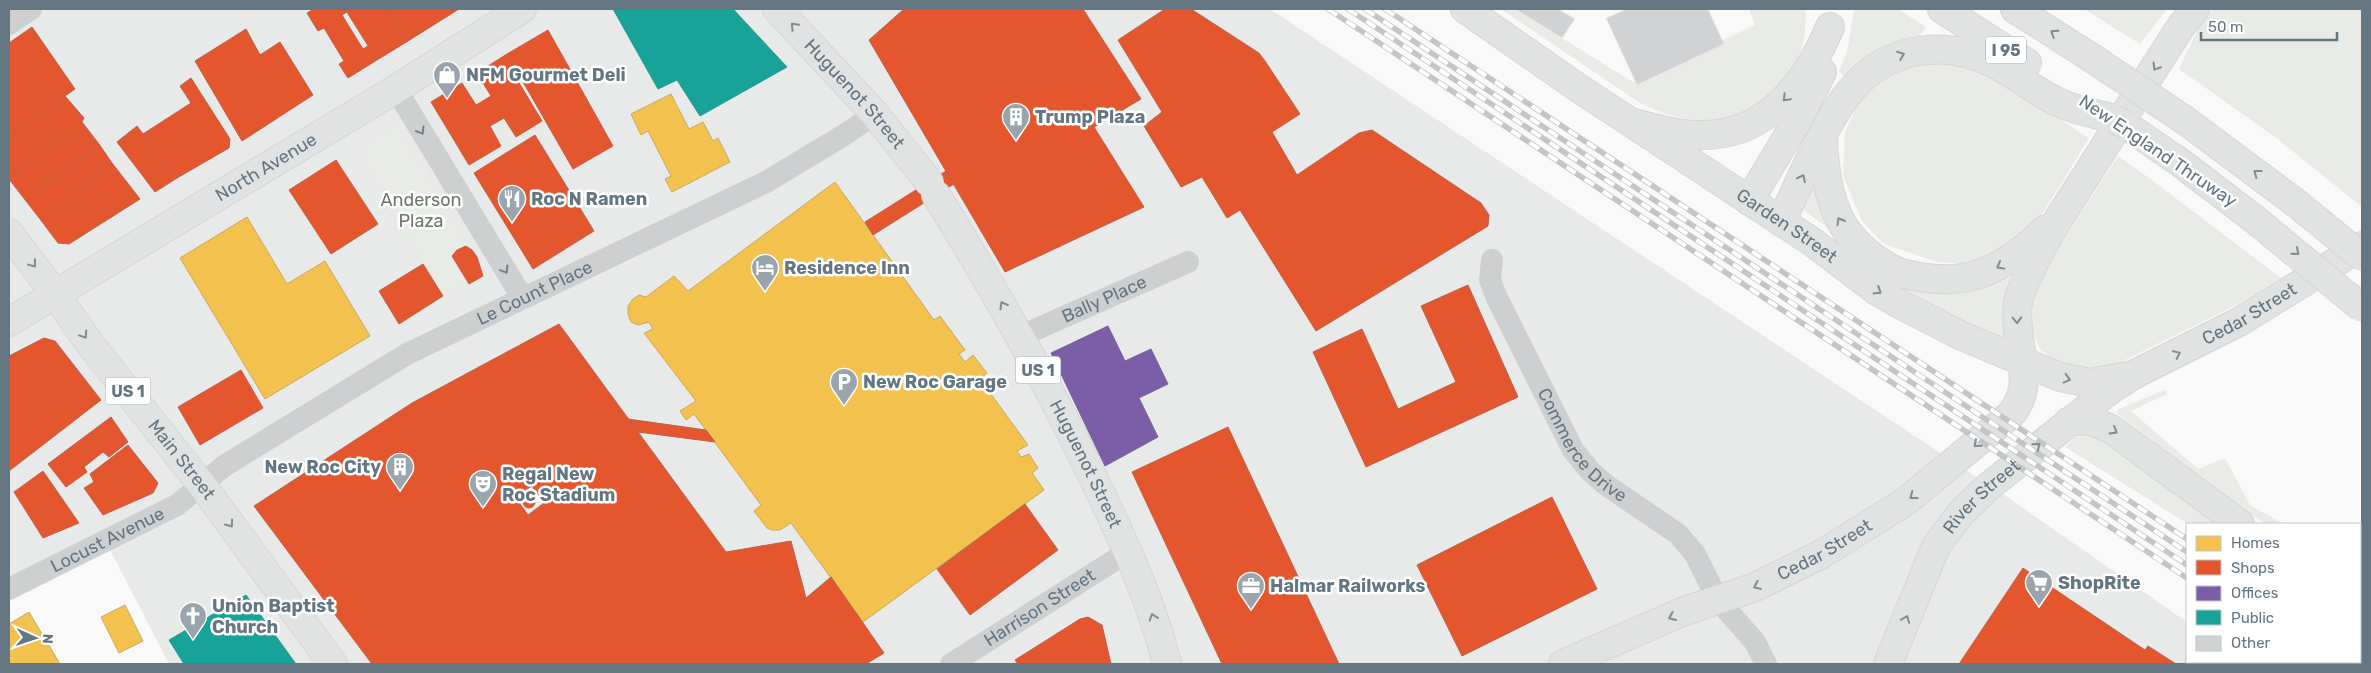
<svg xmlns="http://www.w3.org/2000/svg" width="2371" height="673" font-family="Rubik,sans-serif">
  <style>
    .built { fill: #e8e9e9 }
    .green { fill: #e8ebe6 }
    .homes { fill: #f2c14e; stroke: #c8aa5e }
    .shops { fill: #e4572e; stroke: #be6048; fill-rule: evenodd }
    .offices { fill: #7b5ea7; stroke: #74659c }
    .public { fill: #17a398; stroke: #2e9692 }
    .building { fill: #d0d2d3; stroke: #e8e8e8 }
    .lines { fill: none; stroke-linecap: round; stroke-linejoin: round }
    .major-casing { stroke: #d5d6d7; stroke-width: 30 }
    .highway-casing { stroke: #d5d6d6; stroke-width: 30 }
    .minor { stroke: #cecfd0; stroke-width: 22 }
    .major { stroke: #e1e2e2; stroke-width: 28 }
    .highway { stroke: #e1e2e2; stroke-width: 28 }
    .rail-casing { stroke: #c3c5c6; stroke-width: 5.5 }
    .rail { stroke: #fff; stroke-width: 4; stroke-dasharray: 11; stroke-linecap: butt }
    .highway-bridge-casing { stroke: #d5d6d6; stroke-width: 30; stroke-linecap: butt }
    .highway-bridge { stroke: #e1e2e2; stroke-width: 28 }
    .oneway { stroke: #7e8c96 }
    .oneway2 { stroke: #707f8b }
    .labels { text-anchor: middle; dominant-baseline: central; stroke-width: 5; stroke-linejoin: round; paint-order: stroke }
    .shield { fill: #fff; stroke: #939fa8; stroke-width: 1 }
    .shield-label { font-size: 16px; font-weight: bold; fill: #657683 }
    .poi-label { font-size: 18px; font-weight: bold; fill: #657683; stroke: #fff; text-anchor: start }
    .street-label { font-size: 18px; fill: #657683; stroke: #fff }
    .park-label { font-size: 18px; fill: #687a64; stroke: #fff }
  </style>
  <rect width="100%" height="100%" fill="#f9f9f9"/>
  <path class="built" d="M9 9H1270L2010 499 2187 622V662H2244L2248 664H169L108 546 9 596Z"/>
  <g class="green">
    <path d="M1501 9H1515L1633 82 1755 25 1749 9H1806C1805 20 1806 33 1803 43 1791 89 1739 126 1691 120 1674 118 1656 110 1640 103Z"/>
    <path d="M1854 9H1898L1926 27 1919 37 1874 53 1847 78 1839 72 1848 48Z"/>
    <path d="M2084 9H2167L2140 44Z"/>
    <path d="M2213 9H2362V207L2275 137 2179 69 2203 18Z"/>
    <path d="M1931 60 1971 66 2001 81 2089 138 2045 210 2004 252 1974 264 1937 262 1884 244 1862 221 1843 176 1845 132 1864 91 1895 70Z"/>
    <path d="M397 124 485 273 444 297 356 149Z"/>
    <path d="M2118 156 2152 180 2281 278 2242 302 2109 368 2091 370 2064 366 2040 350 2031 326 2036 282Z"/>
    <path d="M1815 182 1832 226 1828 228 1802 209Z"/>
    <path d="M2009 274 2011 280 2007 297 2008 329 2002 339 1957 320 1888 281Z"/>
    <path d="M2166 389 2167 394 2131 411 2198 469 2225 458 2250 505 2284 524H2266L2220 494 2117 413 2119 409Z"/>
    <path d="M2090 435 2109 442 2225 524H2188L2065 447 2075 438Z"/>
  </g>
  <g class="homes">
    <path d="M671 94 689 129 703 122 713 141 718 138 730 162 672 192 665 179 671 176 648 131 641 135 631 114Z"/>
    <path d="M835 182 934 320 940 316 965 350 959 354 965 362 973 355 987 373 980 379 1028 445 1017 451 1021 457 1029 454 1038 468 1032 473 1044 490 863 622 791 523 780 530H772L767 528 754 511 761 505 694 414 686 420 680 411 696 401 644 333 653 329 649 322 638 325 631 322 628 314V306L633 299 639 295 646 297 674 276 688 291Z"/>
    <path d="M247 217 287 284 325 261 370 336 265 399 180 258Z"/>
    <path d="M125 605 143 641 119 653 101 617Z"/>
    <path d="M29 612 60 664H9V624Z"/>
  </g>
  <g class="shops">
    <path d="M314 9H345L347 12 342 15 363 49 368 46 377 60 348 78 339 64 344 61 324 28 318 31 307 13Z"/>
    <path d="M345 9H388L408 41 377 60Z"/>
    <path d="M388 9H459L408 41Z"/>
    <path d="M904 9H1083L1141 99 1094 127 1144 207 1005 272 869 40Z"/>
    <path d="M1165 9H1191L1259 53 1265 61 1300 114 1272 132 1297 175 1359 133 1372 130 1481 203 1489 215 1488 226 1316 331 1240 210 1227 218 1202 177 1181 187 1144 126 1162 112 1118 40Z"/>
    <path d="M32 27 75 89 9 135V43Z"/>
    <path d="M246 29 260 55 280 42 313 95 242 141 195 61Z"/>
    <path d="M548 30 613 146 573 169 507 54Z"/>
    <path d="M507 54 519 74 515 76 542 121 516 137 504 118 490 126 501 146 469 165 431 102 462 83 476 105 491 96 477 73Z"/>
    <path d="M191 78 230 139 229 148 177 178 143 134 191 103 180 86Z"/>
    <path d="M65 96 84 118 82 122 9 179V135Z"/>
    <path d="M82 122 99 144 26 201 9 179Z"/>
    <path d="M137 126 177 178 155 192 117 142Z"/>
    <path d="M535 135 594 231 533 269 474 173Z"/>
    <path d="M99 144 112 163 40 219 26 201Z"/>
    <path d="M336 160 378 224 331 254 289 190Z"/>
    <path d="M112 163 140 199 69 244 58 243 40 219Z"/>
    <path d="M946 171 954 184 873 235 865 222Z"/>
    <path d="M466 246 472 250 477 257 483 276 469 284 452 256 457 250Z"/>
    <path d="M423 264 443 296 399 324 379 291Z"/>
    <path d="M1468 285 1518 397 1366 467 1313 352 1362 329 1398 409 1456 382 1421 306Z"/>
    <path d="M559 324 726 552 791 541 806 598 831 577 884 653 866 664H372L254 506 412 403ZM532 486 544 503 528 515 515 497Z"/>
    <path d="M44 338 55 341 101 400 9 471V356Z"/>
    <path d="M241 370 263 408 200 445 178 407Z"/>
    <path d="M111 417 128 442 109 457 103 452 84 467 87 472 66 487 48 464Z"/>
    <path d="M628 419 706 430 715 442 638 432Z"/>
    <path d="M1228 427 1339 664H1222L1132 472Z"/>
    <path d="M128 445 158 483 153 493 103 515 84 488 94 482 90 474Z"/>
    <path d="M43 471 79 523 43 538 14 492Z"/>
    <circle cx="529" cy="502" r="6"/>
    <path d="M1552 497 1597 589 1462 656 1417 565Z"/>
    <path d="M1025 504 1058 550 970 615 937 569Z"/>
    <path d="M2023 568 2145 650 2148 646 2176 664H1959Z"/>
    <path d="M1088 617 1102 625 1111 664H1018L1015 660 1080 619Z"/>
  </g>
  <path class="offices" d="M1108 326 1125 361 1151 349 1168 384 1139 398 1158 437 1105 466 1051 353Z"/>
  <g class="public">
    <path d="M613 9H733L787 67 700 116 677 80 658 89Z"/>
    <path d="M246 595 296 664H184L169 640Z"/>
  </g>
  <g class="building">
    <path d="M1558 9 1575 19 1562 38 1515 9Z"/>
    <path d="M1627 9H1708L1724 44 1637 85 1606 18Z"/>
  </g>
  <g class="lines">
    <defs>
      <g id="major">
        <path id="s5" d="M777 9 875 114 929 182"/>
        <path id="s6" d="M1465 9 1577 87 1811 241 1877 291 1903 306 1962 336 2060 377 2090 383 2133 375"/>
        <path id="s7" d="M936 195C993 287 1046 380 1093 477 1122 538 1151 598 1167 664"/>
        <path id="s8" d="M9 233 56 295 90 344 202 485 333 664"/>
        <path d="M1881 267C1952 291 1993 281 2046 229"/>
        <path id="s9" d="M9 322 396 89 522 9"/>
        <path id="s10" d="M1563 664 1682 612 1755 587 1820 555 1905 502 2010 415C2042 381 2006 332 2021 292 2037 250 2064 210 2088 173 2119 124 2150 74 2182 25L2195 9"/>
        <path id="s11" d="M1888 664 1936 546 1961 513 1988 487 2110 390 2133 375 2239 322 2362 246"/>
      </g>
      <g id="highway">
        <path d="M1942 9 2027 63"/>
        <path d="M2015 9 2092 58"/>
        <path d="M2186 121 2296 203"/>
        <path d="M1634 123C1657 129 1681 136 1705 135 1769 134 1807 81 1830 27"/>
        <path d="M2127 126 2181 163 2258 222"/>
        <path d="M1823 137C1825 202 1840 247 1903 274"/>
        <path d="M1749 201 1801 114 1822 72"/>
        <path d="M1781 222C1800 182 1821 129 1848 94 1884 47 1943 38 1995 64 2017 75 2037 93 2060 103 2077 111 2097 114 2115 119"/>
        <path d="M2068 422 2089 420 2111 429 2240 524"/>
        <path d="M2360 600 2362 601"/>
      </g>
    </defs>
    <use href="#major" class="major-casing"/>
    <use href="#highway" class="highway-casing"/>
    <g class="minor">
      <path d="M9 24 31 9"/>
      <path d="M396 89 522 297"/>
      <path id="s1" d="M1492 260 1490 280 1496 296 1573 450 1590 471 1606 485 1678 534 1695 554 1718 600 1755 642 1766 664"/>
      <path id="s2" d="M1021 336 1188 262"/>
      <path id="s3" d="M9 589 177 505 224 466 407 354 766 182 844 135 875 114"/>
      <path id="s4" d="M951 664 1129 551"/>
    </g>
    <use href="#major" class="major"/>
    <use href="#highway" class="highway"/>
    <defs>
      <g id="rail">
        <path d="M1328 9 2187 578"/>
        <path d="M1348 9 2187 565"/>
        <path d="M1365 9 2187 552"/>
        <path d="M1385 9 2187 539"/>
        <path d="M2360 653 2362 654"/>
        <path d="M2315 662 2318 664"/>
        <path d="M2333 662 2336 664"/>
        <path d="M2354 662 2358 664"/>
      </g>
    </defs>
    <use href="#rail" class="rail-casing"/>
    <use href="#rail" class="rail"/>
    <defs>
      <g id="highway-bridge">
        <path d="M2092 58 2186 121"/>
        <path d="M2115 119 2127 126"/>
        <path d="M2296 203 2362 257"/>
        <path d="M2258 222 2362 308"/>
      </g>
    </defs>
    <use href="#highway-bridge" class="highway-bridge-casing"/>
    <use href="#highway-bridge" class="highway-bridge"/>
  </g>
  <defs><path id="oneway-chevron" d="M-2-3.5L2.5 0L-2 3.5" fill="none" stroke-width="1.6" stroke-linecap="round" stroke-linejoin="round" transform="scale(1.25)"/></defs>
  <g class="oneway">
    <use href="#oneway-chevron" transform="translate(794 26) rotate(-134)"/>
    <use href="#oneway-chevron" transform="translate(2054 33) rotate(-147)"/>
    <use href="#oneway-chevron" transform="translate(1901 55) rotate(-21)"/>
    <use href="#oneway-chevron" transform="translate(2156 67) rotate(122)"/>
    <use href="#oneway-chevron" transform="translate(1786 98) rotate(134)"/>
    <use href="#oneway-chevron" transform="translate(2257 173) rotate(-142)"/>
    <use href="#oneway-chevron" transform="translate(1802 178) rotate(-64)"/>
    <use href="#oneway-chevron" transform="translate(1840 221) rotate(-120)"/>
    <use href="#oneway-chevron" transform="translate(2296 252) rotate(40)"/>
    <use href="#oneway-chevron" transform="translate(33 264) rotate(53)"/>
    <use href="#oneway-chevron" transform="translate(2000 266) rotate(151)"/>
    <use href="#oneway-chevron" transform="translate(1878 291) rotate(32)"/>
    <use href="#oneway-chevron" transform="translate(1003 305) rotate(-119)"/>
    <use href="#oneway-chevron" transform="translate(2017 320) rotate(88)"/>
    <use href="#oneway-chevron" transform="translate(84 335) rotate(56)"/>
    <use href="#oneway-chevron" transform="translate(2177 354) rotate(-26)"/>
    <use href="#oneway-chevron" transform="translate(2067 379) rotate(15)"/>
    <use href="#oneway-chevron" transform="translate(2114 431) rotate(31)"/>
    <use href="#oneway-chevron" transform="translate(1977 444) rotate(139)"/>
    <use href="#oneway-chevron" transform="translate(2037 446) rotate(-39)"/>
    <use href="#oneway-chevron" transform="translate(1913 496) rotate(142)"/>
    <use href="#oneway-chevron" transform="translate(230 524) rotate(54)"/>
    <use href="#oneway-chevron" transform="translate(1757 586) rotate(157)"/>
    <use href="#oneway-chevron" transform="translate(1153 617) rotate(-109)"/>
    <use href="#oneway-chevron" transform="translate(1672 617) rotate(157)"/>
    <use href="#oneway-chevron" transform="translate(1906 619) rotate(-69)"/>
  </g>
  <g class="oneway2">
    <use href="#oneway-chevron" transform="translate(421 131) rotate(59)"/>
    <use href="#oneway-chevron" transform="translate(505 270) rotate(59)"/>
  </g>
  <defs>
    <symbol id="shop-pin" viewBox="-11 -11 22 30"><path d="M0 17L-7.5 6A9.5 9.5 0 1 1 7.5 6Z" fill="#99a4ac" stroke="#fff"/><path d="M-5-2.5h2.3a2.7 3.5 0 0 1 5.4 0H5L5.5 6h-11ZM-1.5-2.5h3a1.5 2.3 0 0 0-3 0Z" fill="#fff"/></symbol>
    <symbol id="building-pin" viewBox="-11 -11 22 30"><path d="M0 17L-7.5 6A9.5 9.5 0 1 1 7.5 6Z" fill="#99a4ac" stroke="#fff"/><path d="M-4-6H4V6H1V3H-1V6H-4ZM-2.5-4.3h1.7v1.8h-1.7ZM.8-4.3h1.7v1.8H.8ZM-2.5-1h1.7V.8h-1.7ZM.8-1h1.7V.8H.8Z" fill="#fff"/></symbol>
    <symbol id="restaurant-pin" viewBox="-11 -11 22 30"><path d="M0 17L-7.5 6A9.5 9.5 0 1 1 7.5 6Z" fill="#99a4ac" stroke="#fff"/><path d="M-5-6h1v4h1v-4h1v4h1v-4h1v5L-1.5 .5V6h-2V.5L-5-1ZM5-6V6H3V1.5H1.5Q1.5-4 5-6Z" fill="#fff"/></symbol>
    <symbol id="hotel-pin" viewBox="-11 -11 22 30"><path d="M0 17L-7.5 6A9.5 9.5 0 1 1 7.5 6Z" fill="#99a4ac" stroke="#fff"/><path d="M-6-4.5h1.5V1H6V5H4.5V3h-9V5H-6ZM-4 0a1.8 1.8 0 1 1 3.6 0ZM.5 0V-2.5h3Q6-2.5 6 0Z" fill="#fff"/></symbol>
    <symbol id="parking-pin" viewBox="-11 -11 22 30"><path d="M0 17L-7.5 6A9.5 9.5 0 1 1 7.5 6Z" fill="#99a4ac" stroke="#fff"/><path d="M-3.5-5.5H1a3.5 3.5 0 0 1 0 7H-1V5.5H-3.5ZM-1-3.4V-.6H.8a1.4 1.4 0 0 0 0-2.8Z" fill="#fff"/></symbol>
    <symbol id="theatre-pin" viewBox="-11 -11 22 30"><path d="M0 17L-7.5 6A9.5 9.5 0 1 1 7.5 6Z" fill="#99a4ac" stroke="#fff"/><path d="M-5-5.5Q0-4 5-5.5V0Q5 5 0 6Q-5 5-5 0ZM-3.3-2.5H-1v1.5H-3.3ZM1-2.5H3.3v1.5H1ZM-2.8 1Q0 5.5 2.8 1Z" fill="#fff"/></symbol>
    <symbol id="supermarket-pin" viewBox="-11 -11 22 30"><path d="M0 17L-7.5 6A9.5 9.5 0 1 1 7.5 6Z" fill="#99a4ac" stroke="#fff"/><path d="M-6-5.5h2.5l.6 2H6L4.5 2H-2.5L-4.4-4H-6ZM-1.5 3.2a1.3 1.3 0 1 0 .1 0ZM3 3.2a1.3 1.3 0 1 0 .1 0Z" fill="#fff"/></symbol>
    <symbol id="office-pin" viewBox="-11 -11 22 30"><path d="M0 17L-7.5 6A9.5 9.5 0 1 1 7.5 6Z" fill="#99a4ac" stroke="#fff"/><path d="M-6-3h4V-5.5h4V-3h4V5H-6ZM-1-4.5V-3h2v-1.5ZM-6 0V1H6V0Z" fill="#fff"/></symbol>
    <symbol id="church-pin" viewBox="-11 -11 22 30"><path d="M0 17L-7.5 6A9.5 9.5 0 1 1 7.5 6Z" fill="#99a4ac" stroke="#fff"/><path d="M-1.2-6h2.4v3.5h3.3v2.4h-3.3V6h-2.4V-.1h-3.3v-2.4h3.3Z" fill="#fff"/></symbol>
  </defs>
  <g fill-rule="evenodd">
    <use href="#shop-pin" x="431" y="59" width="32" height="43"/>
    <use href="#building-pin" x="1000" y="101" width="32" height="43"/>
    <use href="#restaurant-pin" x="496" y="183" width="32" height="43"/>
    <use href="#hotel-pin" x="749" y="252" width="32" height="43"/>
    <use href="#parking-pin" x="828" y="366" width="32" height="43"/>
    <use href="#building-pin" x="384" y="451" width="32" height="43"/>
    <use href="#theatre-pin" x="467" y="468" width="32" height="43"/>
    <use href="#supermarket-pin" x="2023" y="567" width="32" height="43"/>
    <use href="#office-pin" x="1235" y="570" width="32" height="43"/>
    <use href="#church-pin" x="177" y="600" width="32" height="43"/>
  </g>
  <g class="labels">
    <g class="shield">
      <rect x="1986" y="36.5" width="40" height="27" rx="4"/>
      <rect x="1015.5" y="356.5" width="45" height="27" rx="4"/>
      <rect x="105.5" y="377.5" width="45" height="27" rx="4"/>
    </g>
    <g class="shield-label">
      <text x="2006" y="50">I 95</text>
      <text x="1038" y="370">US 1</text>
      <text x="128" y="391">US 1</text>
    </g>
    <g class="poi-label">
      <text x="466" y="75">NFM Gourmet Deli</text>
      <text x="1035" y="117">Trump Plaza</text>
      <text x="531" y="199">Roc N Ramen</text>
      <text x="784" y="268">Residence Inn</text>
      <text x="863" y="382">New Roc Garage</text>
      <text x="381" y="467" text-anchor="end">New Roc City</text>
      <text x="502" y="474">Regal New<tspan x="502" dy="21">Roc Stadium</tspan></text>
      <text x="2058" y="583">ShopRite</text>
      <text x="1270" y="586">Halmar Railworks</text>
      <text x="212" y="606">Union Baptist<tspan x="212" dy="21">Church</tspan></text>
    </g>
    <g class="street-label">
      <text stroke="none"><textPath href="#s5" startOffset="115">Huguenot Street</textPath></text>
      <text transform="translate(2158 151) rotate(34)">New England Thruway</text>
      <text stroke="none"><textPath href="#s9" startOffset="300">North Avenue</textPath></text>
      <text stroke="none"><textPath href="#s6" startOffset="388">Garden Street</textPath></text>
      <text stroke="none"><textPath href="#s3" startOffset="605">Le Count Place</textPath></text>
      <text stroke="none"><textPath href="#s2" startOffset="91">Bally Place</textPath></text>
      <text stroke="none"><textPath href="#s11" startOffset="521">Cedar Street</textPath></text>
      <text stroke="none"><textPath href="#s1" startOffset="211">Commerce Drive</textPath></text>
      <text stroke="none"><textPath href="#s8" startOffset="285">Main Street</textPath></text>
      <text stroke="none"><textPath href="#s7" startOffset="308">Huguenot Street</textPath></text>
      <text stroke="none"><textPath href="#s11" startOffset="195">River Street</textPath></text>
      <text stroke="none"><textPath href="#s3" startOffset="110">Locust Avenue</textPath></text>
      <text stroke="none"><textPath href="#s10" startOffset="286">Cedar Street</textPath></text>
      <text stroke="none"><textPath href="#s4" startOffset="105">Harrison Street</textPath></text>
    </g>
    <g class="park-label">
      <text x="421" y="200">Anderson<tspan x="421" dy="21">Plaza</tspan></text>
    </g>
  </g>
  <rect width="2371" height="673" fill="none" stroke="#657683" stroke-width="20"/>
  <rect x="2186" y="523" width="175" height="140" fill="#ffffff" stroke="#c1c8cd"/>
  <rect x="2196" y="536" width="25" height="15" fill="#f2c14e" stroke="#c1c8cd"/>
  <text x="2231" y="548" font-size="15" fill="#657683">Homes</text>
  <rect x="2196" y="560" width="25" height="15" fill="#e4572e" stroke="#c1c8cd"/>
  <text x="2231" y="573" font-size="15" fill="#657683">Shops</text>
  <rect x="2196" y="586" width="25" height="15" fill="#7b5ea7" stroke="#c1c8cd"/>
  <text x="2231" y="598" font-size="15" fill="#657683">Offices</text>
  <rect x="2196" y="610" width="25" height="15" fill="#17a398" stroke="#c1c8cd"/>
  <text x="2231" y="623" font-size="15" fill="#657683">Public</text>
  <rect x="2196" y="636" width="25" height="15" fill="#d0d2d3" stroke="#c1c8cd"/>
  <text x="2231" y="648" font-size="15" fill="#657683">Other</text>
  <g transform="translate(35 638) rotate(93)" stroke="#ffffff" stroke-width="4" paint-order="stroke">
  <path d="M0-4L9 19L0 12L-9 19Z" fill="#657683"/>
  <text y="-8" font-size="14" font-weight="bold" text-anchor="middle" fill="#657683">N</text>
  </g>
  <path d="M2201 32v8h136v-8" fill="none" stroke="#657683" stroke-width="2.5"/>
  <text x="2208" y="32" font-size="15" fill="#657683" stroke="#ffffff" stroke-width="4" paint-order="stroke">50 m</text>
</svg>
